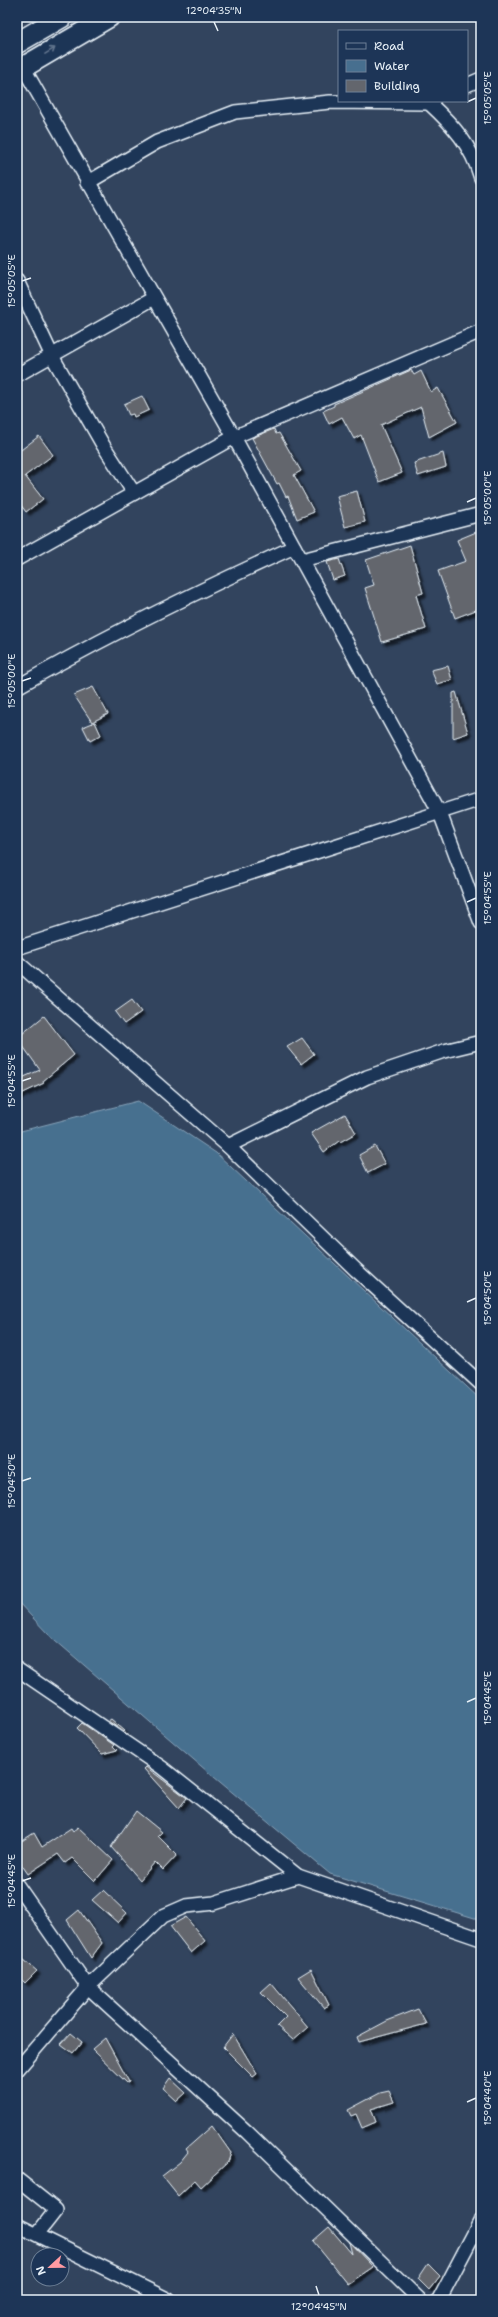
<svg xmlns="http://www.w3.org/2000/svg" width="498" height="2317" font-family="'Shantell Sans',sans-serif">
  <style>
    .water { fill: #476f8f; stroke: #87a3b9 }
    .building { fill: #63666d; stroke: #e8f1f8; filter: url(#shadow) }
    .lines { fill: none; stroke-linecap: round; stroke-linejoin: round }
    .minor-casing { stroke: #e8f1f8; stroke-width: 16 }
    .primary-casing { stroke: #e8f1f8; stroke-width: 23 }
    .minor { stroke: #1d3557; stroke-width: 13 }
    .primary { stroke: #1d3557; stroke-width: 20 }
    .oneway { stroke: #64778f }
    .ticks { fill: none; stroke: #e8f1f8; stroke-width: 1.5 }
    .neatline { fill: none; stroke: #e8f1f8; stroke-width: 1.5 }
    .ticks-label { font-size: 10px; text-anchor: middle; fill: #e8f1f8 }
  </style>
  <defs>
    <filter id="shadow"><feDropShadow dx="3.5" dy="3.5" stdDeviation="1" flood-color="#0009"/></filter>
  </defs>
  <rect width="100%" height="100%" fill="#32445e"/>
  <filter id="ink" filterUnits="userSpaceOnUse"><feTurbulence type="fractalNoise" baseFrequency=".025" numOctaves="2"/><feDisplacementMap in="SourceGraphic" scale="8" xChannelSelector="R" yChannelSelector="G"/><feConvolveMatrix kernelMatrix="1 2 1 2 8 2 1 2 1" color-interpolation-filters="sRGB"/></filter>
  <g filter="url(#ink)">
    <path class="water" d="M138 1101 216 1153 481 1400V1920L330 1874 208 1772 48 1634 17 1601V1132Z"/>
    <g class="building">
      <path d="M411 370 414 375 421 371 431 392 438 388 457 422 429 437 421 407 381 425 402 473 379 482 361 435 354 439 342 417 329 424 323 411 334 406V404Z"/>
      <path d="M142 396 149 410 134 417 133 414 129 415 124 404Z"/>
      <path d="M274 429 276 434 279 433 301 471 294 475 314 512 297 519 288 496 286 497 279 483 277 484 252 438Z"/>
      <path d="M39 436 53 455 25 476 43 499 26 512 17 500V453Z"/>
      <path d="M443 453 446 467 418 476 414 463Z"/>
      <path d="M357 491 365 522 345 527 337 496Z"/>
      <path d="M481 530V608L455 618 438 571 466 561 457 540Z"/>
      <path d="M410 545 423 593 416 595 426 629 382 642 365 588 374 585 366 560Z"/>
      <path d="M339 559 345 576 333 580 327 562Z"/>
      <path d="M448 666 452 680 437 684 431 670Z"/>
      <path d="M93 687 108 714 92 722 74 695Z"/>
      <path d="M456 692 468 733 453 738V693Z"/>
      <path d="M95 722 101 735 90 741 83 727Z"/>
      <path d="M132 1000 141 1012 124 1024 115 1012Z"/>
      <path d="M44 1016 74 1055 43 1081 44 1083 17 1096V1080L40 1070 17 1038Z"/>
      <path d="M302 1038 314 1054 301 1064 287 1047Z"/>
      <path d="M345 1114 356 1133 340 1142 339 1141 324 1152 311 1133Z"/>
      <path d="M375 1146 385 1164 368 1173 359 1155Z"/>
      <path d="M111 1719 125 1731 124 1732 108 1721Z"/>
      <path d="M82 1723 114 1745 113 1746 117 1750 102 1754 77 1728Z"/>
      <path d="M146 1767 187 1798 179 1808 144 1769Z"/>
      <path d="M136 1811 162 1832 158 1836 177 1855 163 1870 155 1862 140 1880 111 1847Z"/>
      <path d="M78 1827 113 1860 95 1881 72 1858 65 1863 58 1854 28 1874 17 1858V1844L34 1833 42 1847 71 1828 73 1831Z"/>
      <path d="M103 1890 127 1913 118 1923 92 1900Z"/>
      <path d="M79 1910 102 1943 91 1958 67 1920Z"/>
      <path d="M186 1917 205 1941 191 1953 170 1926Z"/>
      <path d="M17 1954 37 1971 25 1983 17 1975Z"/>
      <path d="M311 1969 329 2005 324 2008 298 1977Z"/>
      <path d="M271 1983 308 2027 293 2040 277 2026 286 2017 261 1992Z"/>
      <path d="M418 2009 426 2024 359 2042 357 2037 387 2021Z"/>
      <path d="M71 2033 82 2042 73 2053 61 2044Z"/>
      <path d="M233 2034 257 2074 253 2077 223 2047Z"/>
      <path d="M105 2038 129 2082 127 2083 92 2049Z"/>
      <path d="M170 2078 186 2093 177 2101 163 2088Z"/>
      <path d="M389 2091 394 2102 371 2109 376 2122 362 2128 356 2114 351 2116 348 2110 380 2093Z"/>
      <path d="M212 2126 231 2153 228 2162 201 2187 195 2180 178 2196 162 2176 180 2162 188 2152 186 2149Z"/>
      <path d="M329 2227 352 2254 349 2242 373 2267 348 2284 313 2241Z"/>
      <path d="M428 2264 440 2276 429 2290 418 2279Z"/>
    </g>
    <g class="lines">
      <defs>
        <g id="minor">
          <path d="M23 67 234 437 440 813 481 923"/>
          <path d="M467 85 481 79"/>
          <path d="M429 103C454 126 471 145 481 178"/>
          <path d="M87 183 157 142 235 112 330 102 429 103 433 101"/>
          <path d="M17 281 52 356 103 445 134 493"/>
          <path d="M17 375 154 298"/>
          <path d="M17 559 234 437 481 331"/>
          <path d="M302 560 481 514"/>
          <path d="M17 687C107 635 200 590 294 547"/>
          <path d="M17 948 481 799"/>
          <path d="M17 962 228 1146 356 1270 481 1384"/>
          <path d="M228 1146 367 1077 444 1051 481 1042"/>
          <path d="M17 1669 161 1767 298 1876 481 1939"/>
          <path d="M17 1885 88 1987 247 2132 420 2300"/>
          <path d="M17 2070 88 1987 163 1916 186 1906 214 1903 298 1876"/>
          <path d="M17 2179 56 2210 38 2233"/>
          <path d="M17 2225 169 2300"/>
          <path d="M439 2300 481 2220"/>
        </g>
        <g id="primary">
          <path d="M17 43 62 17"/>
          <path d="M17 71 109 17"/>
        </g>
      </defs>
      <use href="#minor" class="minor-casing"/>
      <use href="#primary" class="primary-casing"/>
      <use href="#minor" class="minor"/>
      <use href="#primary" class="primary"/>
    </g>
    <defs><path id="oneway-shaft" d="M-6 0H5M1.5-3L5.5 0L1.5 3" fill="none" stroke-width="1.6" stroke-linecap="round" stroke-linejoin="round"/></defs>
    <use class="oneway" href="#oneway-shaft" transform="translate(50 51) rotate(-32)"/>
  </g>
  <path class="ticks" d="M214 22 218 31M467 102 476 98M22 281 31 278M467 502 476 498M22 681 31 678M467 902 476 898M22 1081 31 1078M467 1302 476 1298M22 1481 31 1478M467 1702 476 1698M22 1881 31 1878M467 2102 476 2098M316 2286 319 2295"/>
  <rect width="498" height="2317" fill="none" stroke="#1d3557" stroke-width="44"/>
  <rect x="338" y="30" width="130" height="72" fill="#1d3557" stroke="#6e8097"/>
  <rect x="346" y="43" width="20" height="6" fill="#1d3557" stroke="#6e8097"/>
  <text x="374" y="50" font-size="12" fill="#e8f1f8">Road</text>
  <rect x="346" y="60" width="20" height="12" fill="#476f8f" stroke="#6e8097"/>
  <text x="374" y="70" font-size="12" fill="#e8f1f8">Water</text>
  <rect x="346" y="80" width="20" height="12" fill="#63666d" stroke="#6e8097"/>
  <text x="374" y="90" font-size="12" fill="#e8f1f8">Building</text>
  <g transform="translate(50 2267) rotate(248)"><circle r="19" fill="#1d3557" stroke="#6e8097"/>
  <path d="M0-3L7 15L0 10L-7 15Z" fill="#ff9aa2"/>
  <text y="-6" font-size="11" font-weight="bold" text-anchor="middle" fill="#e8f1f8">N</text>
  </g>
  <rect x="22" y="22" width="454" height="2273" class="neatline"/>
  <g class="ticks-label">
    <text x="214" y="14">12°04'35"N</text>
    <text transform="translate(487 98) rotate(-90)" y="4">15°05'05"E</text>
    <text transform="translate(11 281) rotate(-90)" y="4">15°05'05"E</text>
    <text transform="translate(487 498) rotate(-90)" y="4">15°05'00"E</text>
    <text transform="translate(11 681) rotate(-90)" y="4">15°05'00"E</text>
    <text transform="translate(487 898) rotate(-90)" y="4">15°04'55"E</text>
    <text transform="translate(11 1081) rotate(-90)" y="4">15°04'55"E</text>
    <text transform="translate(487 1298) rotate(-90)" y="4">15°04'50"E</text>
    <text transform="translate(11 1481) rotate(-90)" y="4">15°04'50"E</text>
    <text transform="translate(487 1698) rotate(-90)" y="4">15°04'45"E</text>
    <text transform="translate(11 1881) rotate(-90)" y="4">15°04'45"E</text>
    <text transform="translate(487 2098) rotate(-90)" y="4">15°04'40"E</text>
    <text x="319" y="2310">12°04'45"N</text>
  </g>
</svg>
